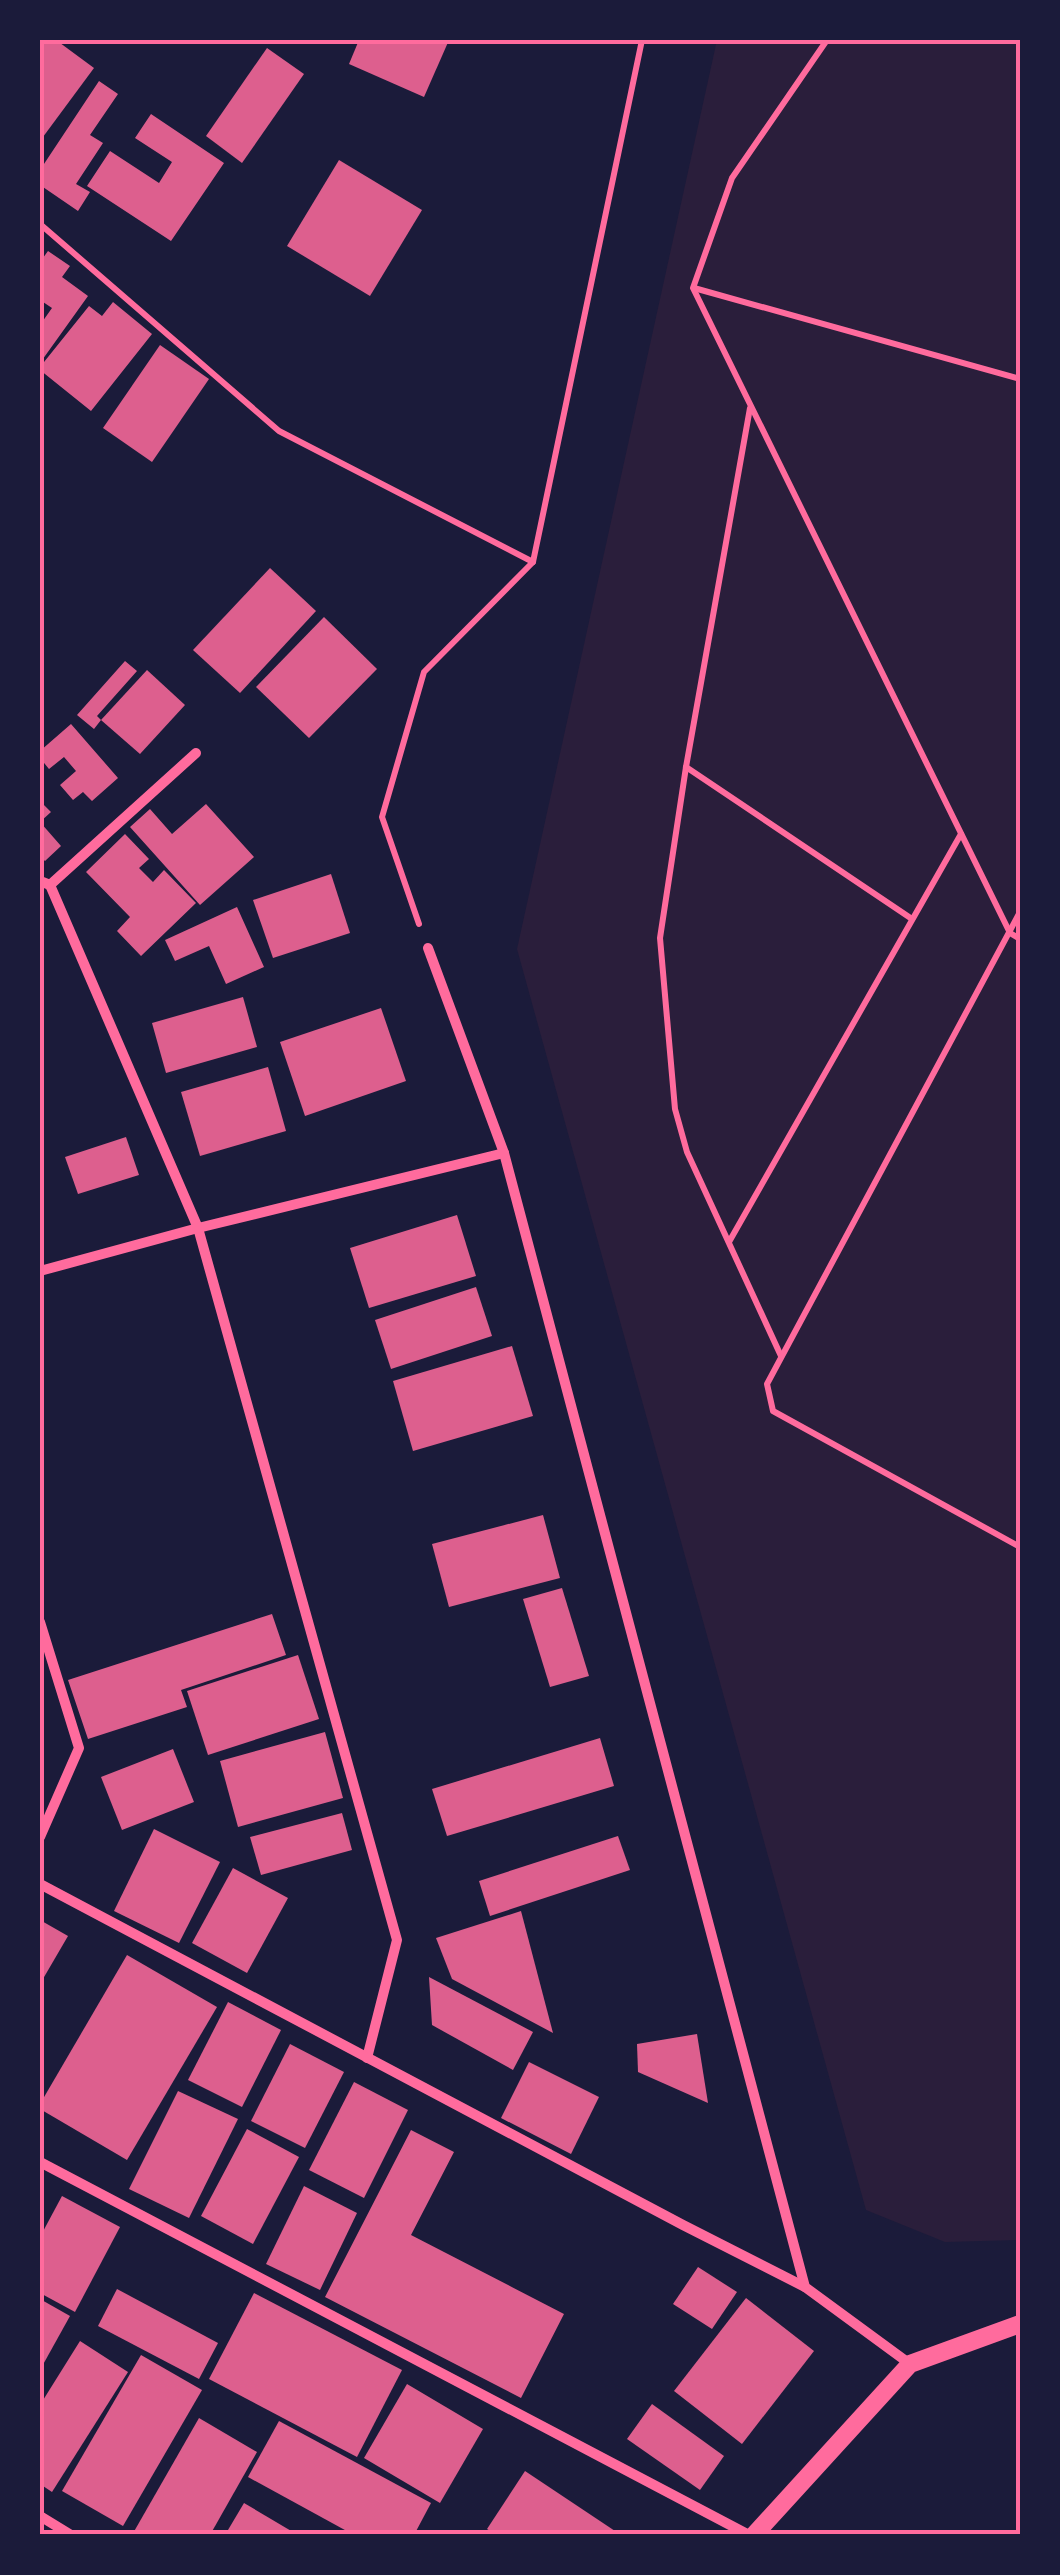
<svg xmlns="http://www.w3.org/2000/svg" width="1060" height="2575" font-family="Barlow,sans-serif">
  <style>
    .green { fill: #2a1e3b }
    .building { fill: #dd5f8e }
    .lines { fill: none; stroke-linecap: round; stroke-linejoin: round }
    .path { stroke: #ff6b9d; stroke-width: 6 }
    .minor { stroke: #ff6b9d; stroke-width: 10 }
    .tertiary { stroke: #ff6b9d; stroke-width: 18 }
    .neatline { fill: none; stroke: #ff6b9d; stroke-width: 4 }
  </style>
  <rect width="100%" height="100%" fill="#1b1b3a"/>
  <path class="green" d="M717 40H1020V2240L945 2242 866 2210 517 949Z"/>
  <g class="building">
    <path d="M47 40H56L94 68 40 141V49Z"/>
    <path d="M359 40H449L424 97 349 64Z"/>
    <path d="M267 48 304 74 242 163 206 136Z"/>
    <path d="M99 81 118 94 90 135 103 143 76 184 90 192 78 211 40 185V170Z"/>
    <path d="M151 114 224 163 171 241 87 186 110 151 159 183 172 162 135 138Z"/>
    <path d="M339 160 422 210 370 296 287 246Z"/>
    <path d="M48 251 70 266 62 277 88 296 40 363V325L52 308 40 300V262Z"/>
    <path d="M113 302 152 334 91 411 40 370V367L89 306 102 316Z"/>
    <path d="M160 345 209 379 152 462 103 428Z"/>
    <path d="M270 568 316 611 240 693 193 650Z"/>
    <path d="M324 617 377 669 309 738 256 687Z"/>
    <path d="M125 661 137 671 97 716 101 720 94 729 77 715Z"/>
    <path d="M147 670 185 705 140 754 101 720Z"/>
    <path d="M71 724 118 778 92 801 83 792 73 800 60 785 76 771 64 757 49 769 40 758V751Z"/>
    <path d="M40 801 51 812 40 822 61 846 45 861 40 856Z"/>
    <path d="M206 804 254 857 200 905 130 827 150 809 172 834Z"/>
    <path d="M125 834 149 859 139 868 153 882 164 870 196 903 141 956 117 931 130 917 86 872Z"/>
    <path d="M331 874 350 933 273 958 253 900Z"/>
    <path d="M237 907 264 967 226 984 209 946 175 961 165 940Z"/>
    <path d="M243 997 257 1047 166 1073 152 1023Z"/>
    <path d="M381 1008 406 1081 305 1116 280 1042Z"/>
    <path d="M268 1067 286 1131 200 1156 181 1092Z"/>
    <path d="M126 1137 139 1175 78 1194 65 1157Z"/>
    <path d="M457 1215 476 1276 369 1308 350 1248Z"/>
    <path d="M476 1287 492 1336 391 1369 375 1320Z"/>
    <path d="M512 1346 533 1416 413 1451 393 1381Z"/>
    <path d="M543 1515 560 1578 449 1607 432 1544Z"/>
    <path d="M562 1588 589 1676 550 1687 523 1599Z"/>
    <path d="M272 1614 286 1655 181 1690 187 1707 88 1739 68 1680Z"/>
    <path d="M298 1655 319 1719 208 1755 187 1691Z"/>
    <path d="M325 1732 343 1798 238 1827 220 1761Z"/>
    <path d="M600 1738 614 1786 447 1836 432 1789Z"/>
    <path d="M173 1749 194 1802 122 1830 101 1777Z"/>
    <path d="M342 1813 352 1850 261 1875 250 1837Z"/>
    <path d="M154 1829 220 1862 179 1943 114 1911Z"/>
    <path d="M618 1836 630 1870 490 1916 479 1881Z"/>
    <path d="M233 1868 288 1898 247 1973 192 1943Z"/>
    <path d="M521 1911 553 2033 452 1979 436 1938Z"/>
    <path d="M40 1920 68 1936 40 1984Z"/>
    <path d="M127 1955 217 2007 127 2160 40 2109V2104Z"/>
    <path d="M429 1977 533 2032 513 2070 432 2025Z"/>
    <path d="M228 2002 281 2030 242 2107 188 2080Z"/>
    <path d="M697 2034 708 2103 638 2072 637 2044Z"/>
    <path d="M290 2044 344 2072 305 2148 251 2121Z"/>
    <path d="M529 2062 599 2097 571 2154 501 2118Z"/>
    <path d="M354 2082 408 2110 364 2198 309 2170Z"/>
    <path d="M178 2091 238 2119 189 2218 129 2189Z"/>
    <path d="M247 2129 299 2157 253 2244 201 2216Z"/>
    <path d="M411 2130 454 2152 411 2235 564 2314 521 2398 325 2297Z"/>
    <path d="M304 2186 357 2213 320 2290 266 2264Z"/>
    <path d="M62 2196 120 2227 75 2312 40 2293V2237Z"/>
    <path d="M698 2267 737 2292 712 2329 673 2304Z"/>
    <path d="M117 2289 218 2343 199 2379 98 2326Z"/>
    <path d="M254 2293 402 2370 357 2457 209 2379Z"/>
    <path d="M746 2298 814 2351 742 2444 674 2391Z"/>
    <path d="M40 2299 70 2316 40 2370Z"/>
    <path d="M80 2341 128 2372 52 2492 40 2484V2405Z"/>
    <path d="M141 2355 202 2390 123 2526 62 2491Z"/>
    <path d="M407 2384 483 2429 440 2503 364 2458Z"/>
    <path d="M652 2404 724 2456 700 2490 627 2439Z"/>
    <path d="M199 2418 257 2452 210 2535H132Z"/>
    <path d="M279 2421 431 2503 414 2535H354L248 2477Z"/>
    <path d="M525 2471 621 2535H496L487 2529Z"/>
    <path d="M244 2503 298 2535H225Z"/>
  </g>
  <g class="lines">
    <g class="path">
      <path d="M827 40 732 178 693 288 1010 933 1020 939"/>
      <path d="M40 224 279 431 533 562"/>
      <path d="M694 288 1020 379"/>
      <path d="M750 408 686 767 660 938 675 1109 687 1152 781 1356"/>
      <path d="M686 767 912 919"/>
      <path d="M1020 912 767 1384 773 1411 1020 1547"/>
      <path d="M419 924 382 817 424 672 533 562 642 40"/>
      <path d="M729 1242 961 834"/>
    </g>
    <g class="minor">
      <path d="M40 881 50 885 196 753"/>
      <path d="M50 885 198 1228 397 1940 367 2058"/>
      <path d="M428 948 504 1153 805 2287 910 2364"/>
      <path d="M40 1271 198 1228 504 1153"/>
      <path d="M40 1622 79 1748 40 1837"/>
      <path d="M40 1884 683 2225 805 2287"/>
      <path d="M40 2162 749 2535"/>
      <path d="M40 2516 71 2535"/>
    </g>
    <path class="tertiary" d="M754 2535 910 2364 1020 2324"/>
  </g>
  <rect width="1060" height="2575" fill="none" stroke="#1b1b3a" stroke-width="85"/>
  <rect x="42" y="42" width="976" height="2490" class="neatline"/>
</svg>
